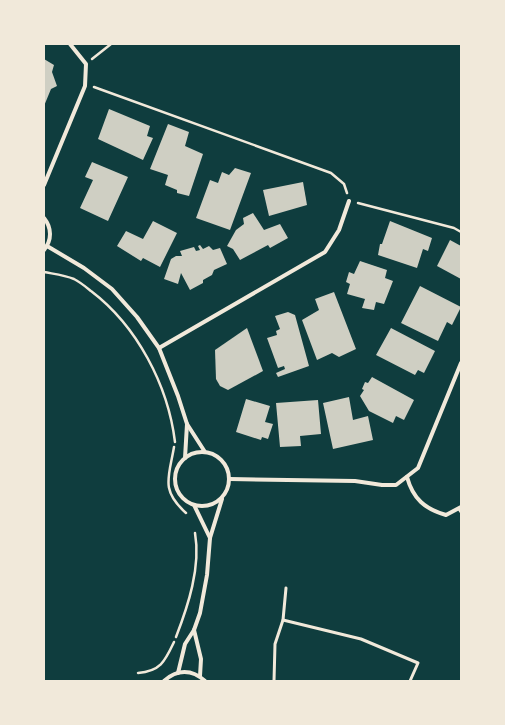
<svg xmlns="http://www.w3.org/2000/svg" width="505" height="725" font-family="Roboto,sans-serif">
  <style>
    .building { fill: #cfcfc3 }
    .lines { fill: none; stroke-linecap: round; stroke-linejoin: round }
    .path { stroke: #f1e9da; stroke-width: 2.5 }
    .service { stroke: #f1e9da; stroke-width: 3 }
    .minor { stroke: #f1e9da; stroke-width: 4 }
  </style>
  <rect width="100%" height="100%" fill="#0f3d3e"/>
  <g class="building">
    <path d="M44 59 54 65 52 72 57 86 51 89 44 106Z"/>
    <path d="M109 109 150 126 147 136 153 138 143 160 98 139Z"/>
    <path d="M168 124 189 132 185 146 203 154 189 196 177 193V190L165 185 168 175 150 169Z"/>
    <path d="M92 162 128 177 108 221 80 208 93 180 85 177Z"/>
    <path d="M235 168 251 173 230 230 196 218 210 180 218 183 222 172 229 175Z"/>
    <path d="M303 182 307 205 269 216 263 190Z"/>
    <path d="M253 213 264 230 280 224 288 238 270 248 268 245 240 260 233 249 227 246 236 230 244 224 243 218Z"/>
    <path d="M153 221 177 233 160 267 143 258 141 261 117 246 126 231 143 239Z"/>
    <path d="M390 221 432 238 428 251 423 249 417 268 378 255 380 244H382Z"/>
    <path d="M450 240 461 246V279L437 266Z"/>
    <path d="M200 245 203 249 209 246 213 250 220 248 227 264 214 270 212 275 203 280V283L190 290 181 273 178 284 164 279 171 259 176 256H182L180 251 194 247 196 251 200 250 198 246Z"/>
    <path d="M360 261 387 270 385 278 393 281 384 304 376 302 374 310 362 308 365 299 347 294 350 284 346 282 349 272 354 274Z"/>
    <path d="M420 286 461 307 452 325 447 322 438 341 401 323Z"/>
    <path d="M334 292 356 349 339 357 332 353 317 360 302 320 319 310 315 299Z"/>
    <path d="M288 312 295 315 309 366 278 377 276 373 285 369 284 366 278 368 267 338 277 335 276 331 280 329 275 316Z"/>
    <path d="M247 328 263 371 228 390 220 386 216 379 215 350Z"/>
    <path d="M391 328 435 351 424 373 418 370 415 375 376 355Z"/>
    <path d="M372 377 414 400 404 420 396 416 393 423 369 411 360 396 364 390 362 389 365 382 368 383Z"/>
    <path d="M349 397 353 420 368 416 373 440 333 449 323 403Z"/>
    <path d="M246 399 270 406 265 422 273 424 268 439 262 437 261 440 236 432Z"/>
    <path d="M318 400 321 434 300 436 301 446 280 447 276 403Z"/>
  </g>
  <g class="lines">
    <g class="path">
      <path d="M92 59 111 44"/>
      <path d="M94 87 331 173 344 184 347 193"/>
      <path d="M358 203 454 228 461 232"/>
      <path d="M44 272C54 274 64 275 74 279 80 282 86 287 91 291 137 326 168 385 175 442"/>
      <path d="M174 447C169 477 160 490 186 513"/>
      <path d="M176 637C188 606 201 567 195 533"/>
      <path d="M138 673C161 671 165 661 174 642"/>
    </g>
    <g class="service">
      <path d="M459 509 461 512"/>
      <path d="M283 620 361 639 418 663 410 681"/>
      <path d="M274 681 275 644 283 620 286 588"/>
    </g>
    <g class="minor">
      <path d="M44 185 85 86 86 64 70 44"/>
      <path d="M44 218C52 228 52 240 44 250"/>
      <path d="M47 246 84 268 112 289 137 317 159 348 178 396 187 424 205 452"/>
      <path d="M159 348 325 252 339 230 349 201"/>
      <circle cx="202" cy="479" r="27"/>
      <path d="M185 458 187 424"/>
      <path d="M407 477C413 499 425 509 446 515L461 507"/>
      <path d="M230 479 355 481 382 485H396L418 468 461 363"/>
      <path d="M194 505 210 538"/>
      <path d="M194 630 201 659 200 676"/>
      <path d="M178 673 185 644 194 630 200 613 207 575 210 538 222 499"/>
      <path d="M164 681C177 669 192 669 205 681"/>
    </g>
  </g>
  <rect width="505" height="725" fill="none" stroke="#f1e9da" stroke-width="90"/>
</svg>
